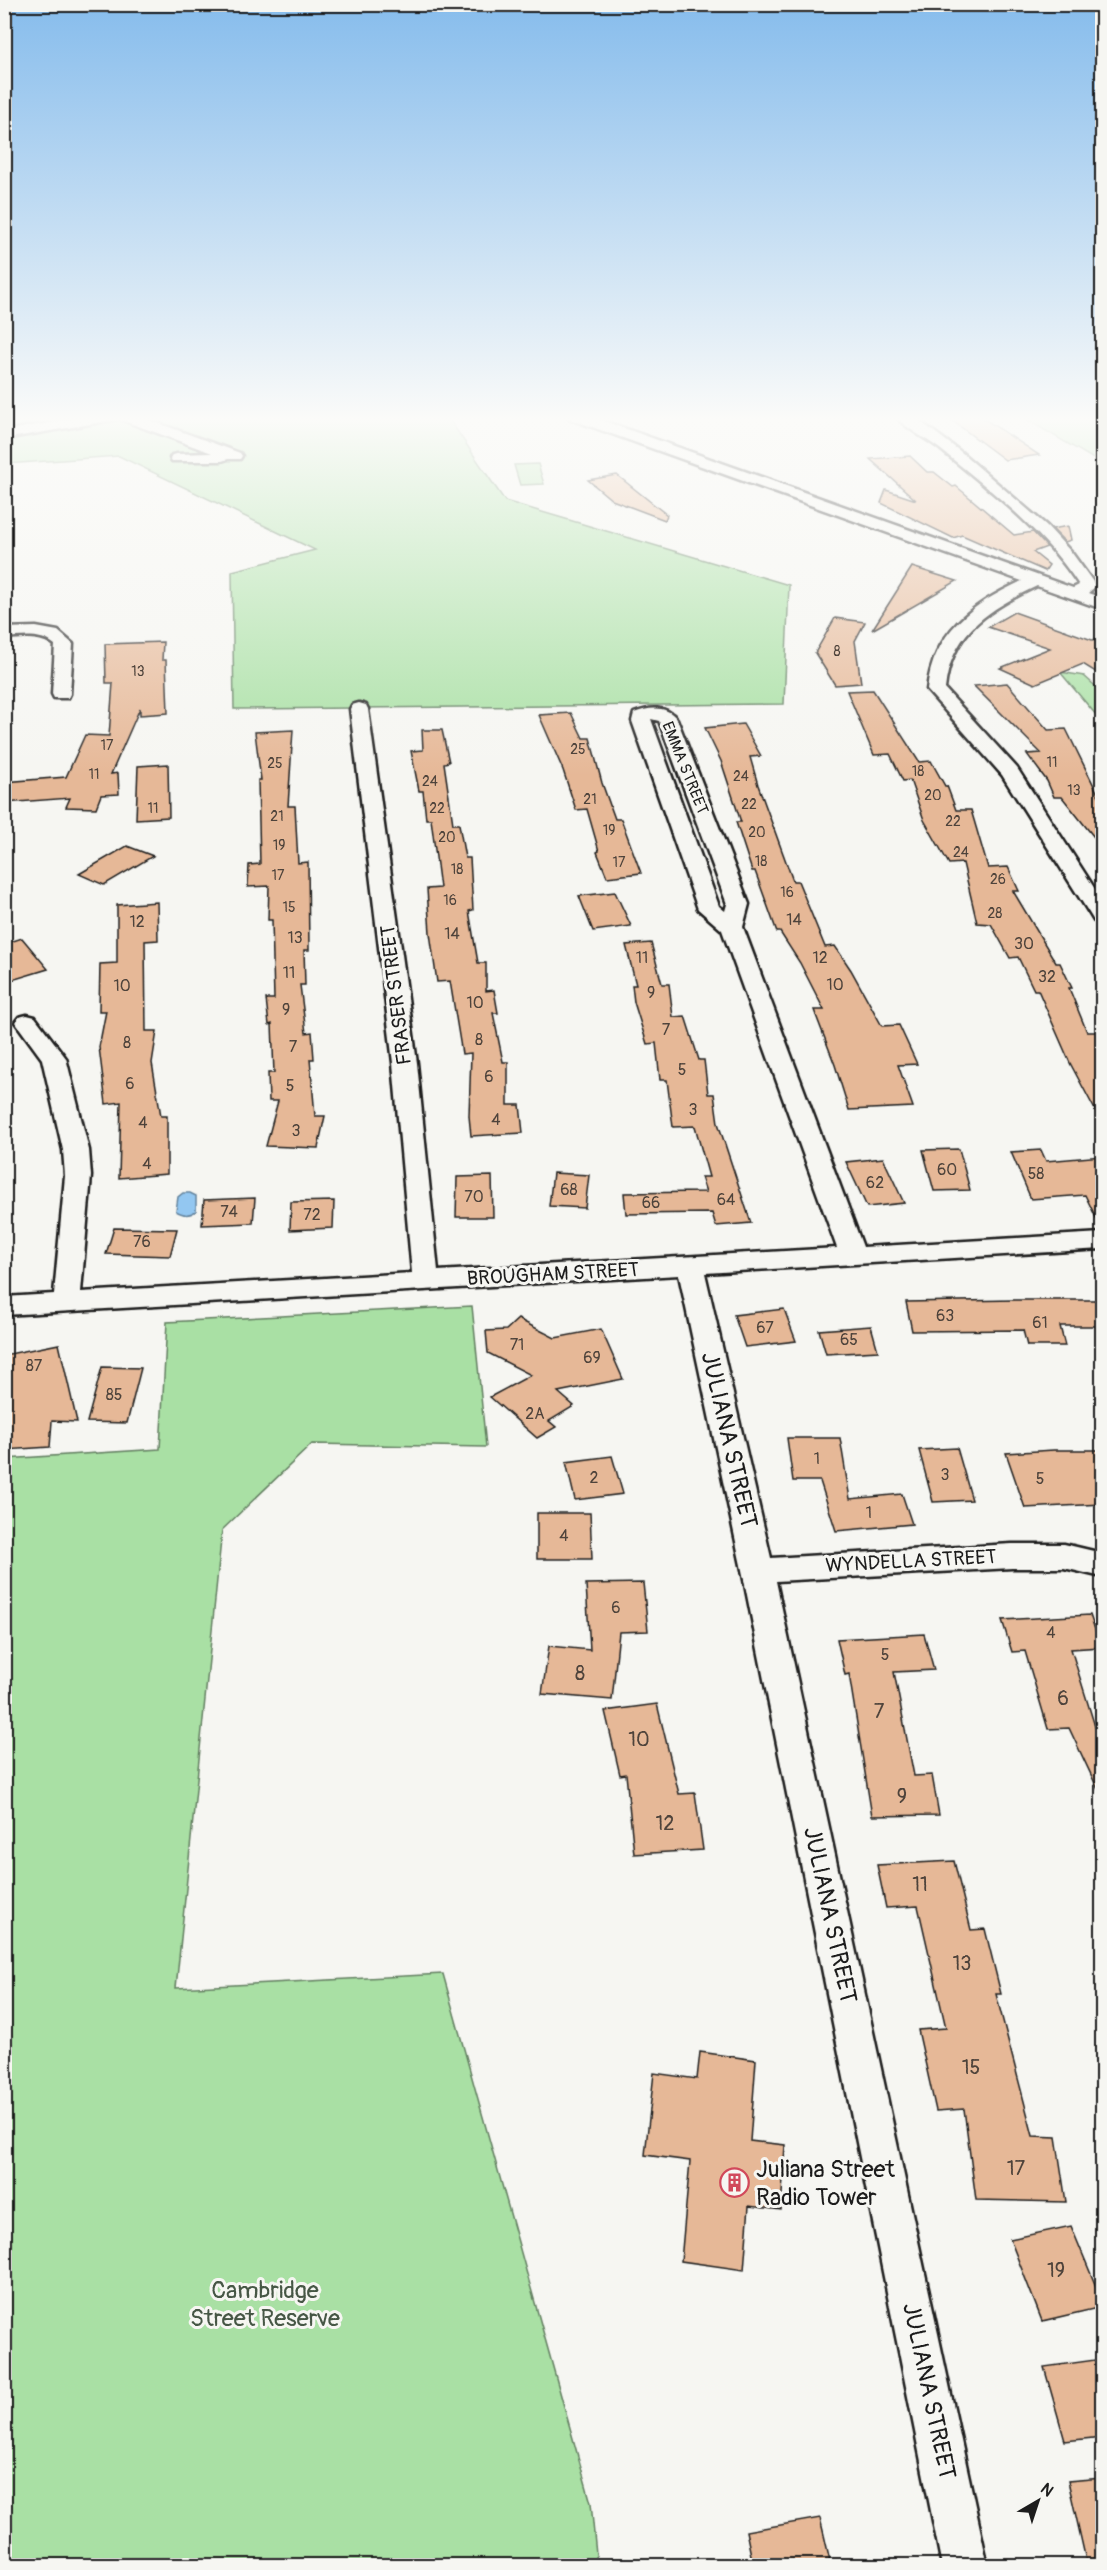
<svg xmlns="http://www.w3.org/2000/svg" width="1107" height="2570" font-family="Pangolin,sans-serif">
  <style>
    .green { fill: #a9e0a4; stroke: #627e60; stroke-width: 1.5 }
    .water { fill: #93c7f1; stroke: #63839c; stroke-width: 1.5 }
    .building { fill: #e6b897; stroke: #1c1c1c; stroke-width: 1.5 }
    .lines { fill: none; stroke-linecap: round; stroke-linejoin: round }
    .minor-casing { stroke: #1c1c1c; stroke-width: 5 }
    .minor { fill: #f6f6f2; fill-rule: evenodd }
    .labels { text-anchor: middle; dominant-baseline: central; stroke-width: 6; stroke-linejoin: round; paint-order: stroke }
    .far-number-label { font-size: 14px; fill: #4e433b }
    .far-street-label { font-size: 16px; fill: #1c1c1c; stroke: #f6f6f2 }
    .number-label { font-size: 16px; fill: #4e433b }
    .street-label { font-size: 20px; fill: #1c1c1c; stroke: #f6f6f2 }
    .near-number-label { font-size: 20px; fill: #4e433b }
    .near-street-label { font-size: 24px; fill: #1c1c1c; stroke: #f6f6f2 }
    .near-poi-label { font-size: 24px; fill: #1c1c1c; stroke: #f6f6f2; text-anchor: start }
    .near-park-label { font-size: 24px; fill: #465745; stroke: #f6f6f2 }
  </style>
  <rect width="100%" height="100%" fill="#f6f6f2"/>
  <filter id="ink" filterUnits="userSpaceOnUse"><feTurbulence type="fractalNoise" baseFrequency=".0167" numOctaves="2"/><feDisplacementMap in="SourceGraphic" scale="12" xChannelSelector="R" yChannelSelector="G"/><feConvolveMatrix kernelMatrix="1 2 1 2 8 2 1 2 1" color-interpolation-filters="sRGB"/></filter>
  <g filter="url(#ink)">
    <g class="green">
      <path d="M4 416H447L505 501 789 585 784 704 234 709 232 571 315 550 119 456 5 464Z"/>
      <path d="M1021 416H1102V464Z"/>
      <path d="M538 464 544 484 520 485 514 465Z"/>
      <path d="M1060 672 1084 676 1102 692V722Z"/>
      <path d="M472 1306 486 1447 312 1444 222 1530 176 1988 443 1974 591 2503 597 2565H5V1459L160 1449 167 1322Z"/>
    </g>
    <path class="water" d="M183 1193H190L196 1196V1211C188 1216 184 1215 176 1211L178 1197Z"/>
    <g class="building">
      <path d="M946 416H980L1039 455 1005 460Z"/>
      <path d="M910 456 927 472H934L953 487 956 486 1014 535 1033 532 1047 547 1033 552 1049 565 1045 571 962 535 953 538 881 503 886 490 916 500 870 459Z"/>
      <path d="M617 475 667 515 665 520 612 500 588 480Z"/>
      <path d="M1068 526 1071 540 1065 542 1052 529Z"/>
      <path d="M912 567 957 581 872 630Z"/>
      <path d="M1014 612 1092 640 1102 638V676L1083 664 1035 684 1000 668 1050 648 988 627Z"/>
      <path d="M835 618 865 622 855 641 861 683 835 685 815 653Z"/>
      <path d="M163 642 162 660H166L168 713 140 715V708L111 774 118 773 119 794 101 795 96 808 66 807 70 798 4 803V782L66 777 85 735 109 736 113 683H106L105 644Z"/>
      <path d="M1007 683 1048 730 1066 729 1102 802V847L1062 797H1054L1047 781 1027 754 1041 753 974 686Z"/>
      <path d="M873 690 919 762 931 761 945 786H947L956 810H971L988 868 1008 867 1019 891H1013L1056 963H1060L1072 988H1069L1087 1032H1098L1102 1041V1123L1070 1063 1038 990H1034L1018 957 1010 958 991 924 977 923 963 863 949 864 924 820 910 780 903 781 890 754 874 755 847 691Z"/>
      <path d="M571 713 583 738H590L602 783 615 819H621L641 873 607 877 597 852 599 851 587 809 576 810 563 770 539 715Z"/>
      <path d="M743 724 761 756 750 757 758 785 793 881H798L825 947 835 946 851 970 882 1026 899 1025 917 1064 898 1065 913 1107 849 1110 835 1065 814 1010H824L800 963 780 932H777L755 871H752L736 822H741L721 761 705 728Z"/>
      <path d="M293 730 288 806H295L298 863 308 862 309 950H304L305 985H300L306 1033 312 1032 314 1059H310L315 1116H325L318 1148 266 1146 278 1101H269L268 1073H274L272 1024 269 1025 266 999H274L272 920H268L269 886 248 887 249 865 260 864 258 780H261L255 732Z"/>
      <path d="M422 730H442L449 762 444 763 453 824H459L465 858H470L473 910 469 911 478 963H486V991L494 990 498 1013H493L503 1062H508V1105H520L523 1133 471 1136 469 1116 471 1053 462 1054 450 981 437 982 430 933 427 889 440 888 431 819H426L423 791H419L411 751 423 750Z"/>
      <path d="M168 764 169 817 136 819 138 766Z"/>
      <path d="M127 846 153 856 104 885 79 874Z"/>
      <path d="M615 892 631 926 593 931 579 896Z"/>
      <path d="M157 902 158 940 145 941 146 1031H157L152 1063 161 1116H167V1174L119 1178 121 1102 106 1104 99 1047 106 1011H99L100 964 117 963V905Z"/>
      <path d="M22 938 48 969 12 980 4 971V944Z"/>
      <path d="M651 943 662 984H669L673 1017 685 1016 699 1060H704L708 1094H714L718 1123 751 1223 716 1226 712 1213 626 1214 624 1193 706 1192 701 1177H709L695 1126 673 1127 667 1080H660L656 1043 647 1044 634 1002 632 985H636L626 945Z"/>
      <path d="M959 1149 970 1190 934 1191 923 1150Z"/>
      <path d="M1041 1150 1046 1161 1102 1156V1230L1085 1195 1031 1199 1011 1152Z"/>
      <path d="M883 1158 904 1203 867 1207 846 1162Z"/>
      <path d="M553 1173 589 1175 585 1208 549 1206Z"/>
      <path d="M492 1176 493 1217H456L457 1177Z"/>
      <path d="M255 1198 253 1223 202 1225 204 1200Z"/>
      <path d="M334 1201 333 1228 290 1230 291 1202Z"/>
      <path d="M114 1228 177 1229 170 1256 106 1254Z"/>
      <path d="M1015 1300H1102V1326H1060L1065 1346H1027L1023 1330 912 1331 906 1302Z"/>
      <path d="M784 1309 796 1341 745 1347 734 1315Z"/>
      <path d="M518 1319 555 1338 601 1329 623 1379 558 1392 574 1406 549 1421 556 1427 537 1438 490 1397 531 1375 488 1353 486 1331 506 1330Z"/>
      <path d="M871 1326 878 1351 826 1354 819 1330Z"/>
      <path d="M59 1344 77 1422 52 1421 50 1447 4 1450V1355Z"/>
      <path d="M102 1367 141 1368 127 1423 87 1422Z"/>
      <path d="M787 1438H840L850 1499 902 1494 912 1524 836 1531 820 1481H793Z"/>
      <path d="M957 1448 972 1500 933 1502 919 1450Z"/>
      <path d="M1054 1450H1102V1504L1025 1508 1006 1453Z"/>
      <path d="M612 1456 623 1494 575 1500 566 1462Z"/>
      <path d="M537 1513H590L592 1559H537Z"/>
      <path d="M643 1583 648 1631 619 1632 612 1700 542 1694 549 1646 590 1650 586 1584Z"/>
      <path d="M1090 1615 1101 1647 1071 1649 1102 1749V1798L1069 1728 1048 1729 1025 1651 1012 1652 1002 1620Z"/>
      <path d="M924 1634 934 1670 894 1672 914 1776 932 1775 939 1815 872 1816 849 1674 845 1675 837 1639Z"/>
      <path d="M657 1704 679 1794 695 1793 703 1850 634 1854 626 1774 620 1775 605 1711Z"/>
      <path d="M954 1861 971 1930 985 1929 1001 1994H996L1033 2136 1056 2137 1066 2202 976 2200 964 2109 936 2111 918 2030 946 2028 918 1906 886 1908 877 1865Z"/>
      <path d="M700 2052 756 2060 750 2141 785 2145 781 2210 749 2206 744 2270 681 2261 690 2161 645 2155 654 2073 697 2079Z"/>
      <path d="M1071 2226 1102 2301V2307L1042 2321 1010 2239Z"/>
      <path d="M1102 2359V2437L1065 2441 1044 2367Z"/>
      <path d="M1102 2478V2565H1087L1068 2481Z"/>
      <path d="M820 2518 831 2565H753L746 2531Z"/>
    </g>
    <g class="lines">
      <defs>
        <g id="minor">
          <path d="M87 416H139L240 453 242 456 240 459H228L222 461H172L170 458 172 455 177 454 212 453 119 419 4 439V431Z"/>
          <path d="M568 416H590L1073 588 1079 585C1044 531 989 489 940 449 926 438 906 429 895 416H913L961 452 1047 526 1072 553 1096 586 1088 593 1102 598V609L1037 586C989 609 951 632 945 689L1017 768 1102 900V922L1094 921 1091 916 1002 775 927 690C933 632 972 604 1022 581L570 419Z"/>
          <path d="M36 627 58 631 73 644 70 694 68 698H54L52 694 55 645C41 633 22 637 4 638V628Z"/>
          <path d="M359 703 366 705 368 709 417 1063 438 1271 837 1248 722 930 698 909 632 721 634 713C649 707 667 705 677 719L749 904 743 927 863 1247 1102 1233V1249L705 1273 771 1558 1012 1544H1064L1102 1553V1577L1064 1568H1012L776 1581 988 2566H942L742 1570 679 1275 4 1315V1297L54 1294 65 1176 63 1150 42 1059 15 1022 19 1017 27 1015 35 1017 66 1058 89 1150 91 1176 81 1292 412 1273 393 1063 350 709 352 705ZM651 719 659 721 727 904 725 911 719 906Z"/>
        </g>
      </defs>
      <use href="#minor" class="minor-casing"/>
      <use href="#minor" class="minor"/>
    </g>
  </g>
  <linearGradient id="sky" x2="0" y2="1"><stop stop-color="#86bcec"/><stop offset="0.54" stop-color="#fbfbf9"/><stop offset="1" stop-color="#fbfbf9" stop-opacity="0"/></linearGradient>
  <rect width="1107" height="776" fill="url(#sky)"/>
  <defs>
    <symbol id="building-ring" viewBox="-11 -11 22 22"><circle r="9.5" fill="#f6f6f2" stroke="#d1495b" stroke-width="1.5"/><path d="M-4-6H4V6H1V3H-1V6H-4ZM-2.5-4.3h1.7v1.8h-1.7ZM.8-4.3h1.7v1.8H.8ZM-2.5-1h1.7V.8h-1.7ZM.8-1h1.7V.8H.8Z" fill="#d1495b"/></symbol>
  </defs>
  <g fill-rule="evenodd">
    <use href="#building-ring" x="718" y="2166" width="33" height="33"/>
  </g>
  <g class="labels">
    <g class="far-number-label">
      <text x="837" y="651">8</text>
      <text x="138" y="671">13</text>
      <text x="107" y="745">17</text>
      <text x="578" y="749">25</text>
      <text x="1052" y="762">11</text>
      <text x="275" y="763">25</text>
      <text x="918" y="771">18</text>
      <text x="94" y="774">11</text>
      <text x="741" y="776">24</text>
      <text x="430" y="781">24</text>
      <text x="1074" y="790">13</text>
      <text x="933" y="795">20</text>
      <text x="590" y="799">21</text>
      <text x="749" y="804">22</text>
      <text x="153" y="808">11</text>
      <text x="437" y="808">22</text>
      <text x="277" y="816">21</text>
      <text x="953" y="821">22</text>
      <text x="609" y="830">19</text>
      <text x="757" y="832">20</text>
      <text x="447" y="837">20</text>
      <text x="279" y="845">19</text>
      <text x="961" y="852">24</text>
      <text x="761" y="861">18</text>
      <text x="619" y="862">17</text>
      <text x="457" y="869">18</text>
      <text x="278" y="875">17</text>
      <text x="998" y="879">26</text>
      <text x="787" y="892">16</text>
      <text x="450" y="900">16</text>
      <text x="289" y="907">15</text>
      <text x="995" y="913">28</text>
    </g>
    <g class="far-street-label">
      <text transform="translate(685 768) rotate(68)">EMMA STREET</text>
    </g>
    <g class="number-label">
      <text x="794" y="920">14</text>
      <text x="137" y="922">12</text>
      <text x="452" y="934">14</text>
      <text x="295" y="938">13</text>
      <text x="1024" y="944">30</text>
      <text x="642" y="958">11</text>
      <text x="820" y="958">12</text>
      <text x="289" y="973">11</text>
      <text x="1047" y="977">32</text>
      <text x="835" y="985">10</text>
      <text x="122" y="986">10</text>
      <text x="651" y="993">9</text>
      <text x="475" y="1003">10</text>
      <text x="286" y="1010">9</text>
      <text x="666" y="1030">7</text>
      <text x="479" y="1040">8</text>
      <text x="127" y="1043">8</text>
      <text x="293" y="1047">7</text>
      <text x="682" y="1070">5</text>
      <text x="489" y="1077">6</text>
      <text x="130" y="1084">6</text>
      <text x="290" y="1086">5</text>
      <text x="693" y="1110">3</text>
      <text x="496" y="1120">4</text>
      <text x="143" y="1123">4</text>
      <text x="296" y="1131">3</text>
      <text x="147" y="1164">4</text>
      <text x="947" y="1170">60</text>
      <text x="1036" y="1174">58</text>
      <text x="875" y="1183">62</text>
      <text x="569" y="1190">68</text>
      <text x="474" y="1197">70</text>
      <text x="726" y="1200">64</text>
      <text x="651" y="1203">66</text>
      <text x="229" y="1212">74</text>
      <text x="312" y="1215">72</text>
      <text x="142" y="1242">76</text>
      <text x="945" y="1316">63</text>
      <text x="1040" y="1323">61</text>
      <text x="765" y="1328">67</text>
      <text x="849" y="1340">65</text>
      <text x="517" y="1345">71</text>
      <text x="592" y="1358">69</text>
      <text x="34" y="1366">87</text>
      <text x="114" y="1395">85</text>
      <text x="535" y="1414">2A</text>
      <text x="817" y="1459">1</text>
      <text x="945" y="1475">3</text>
      <text x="594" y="1478">2</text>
      <text x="1040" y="1479">5</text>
      <text x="869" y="1513">1</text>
      <text x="564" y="1536">4</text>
      <text x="616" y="1608">6</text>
      <text x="1051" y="1633">4</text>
      <text x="885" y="1655">5</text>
    </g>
    <g class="street-label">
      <text transform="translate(396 995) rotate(-97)">FRASER STREET</text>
      <text transform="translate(553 1274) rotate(-3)">BROUGHAM STREET</text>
      <text transform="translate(911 1561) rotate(-3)">WYNDELLA STREET</text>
    </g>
    <g class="near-number-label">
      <text x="580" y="1673">8</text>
      <text x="1063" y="1698">6</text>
      <text x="879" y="1711">7</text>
      <text x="639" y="1739">10</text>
      <text x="902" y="1796">9</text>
      <text x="665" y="1823">12</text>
      <text x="920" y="1884">11</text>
      <text x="962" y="1963">13</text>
      <text x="971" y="2067">15</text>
      <text x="1016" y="2168">17</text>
      <text x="1056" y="2270">19</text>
    </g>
    <g class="near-street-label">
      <text transform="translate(729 1440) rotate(77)">JULIANA STREET</text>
      <text transform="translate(830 1915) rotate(78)">JULIANA STREET</text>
      <text transform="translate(929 2391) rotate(78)">JULIANA STREET</text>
    </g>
    <g class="near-poi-label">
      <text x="756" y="2169">Juliana Street<tspan x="756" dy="28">Radio Tower</tspan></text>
    </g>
    <g class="near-park-label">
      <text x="265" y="2290">Cambridge<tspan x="265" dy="28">Street Reserve</tspan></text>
    </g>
  </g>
  <rect width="1107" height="2570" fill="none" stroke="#f6f6f2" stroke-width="24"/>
  <rect x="12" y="12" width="1083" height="2546" fill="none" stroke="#1c1c1c" stroke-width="2" filter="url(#ink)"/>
  <g transform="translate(1038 2501) rotate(39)" stroke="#f6f6f2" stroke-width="4.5" paint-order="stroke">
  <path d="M0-4.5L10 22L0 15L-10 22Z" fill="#1c1c1c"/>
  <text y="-9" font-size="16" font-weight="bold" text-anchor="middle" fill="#1c1c1c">N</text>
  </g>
</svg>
